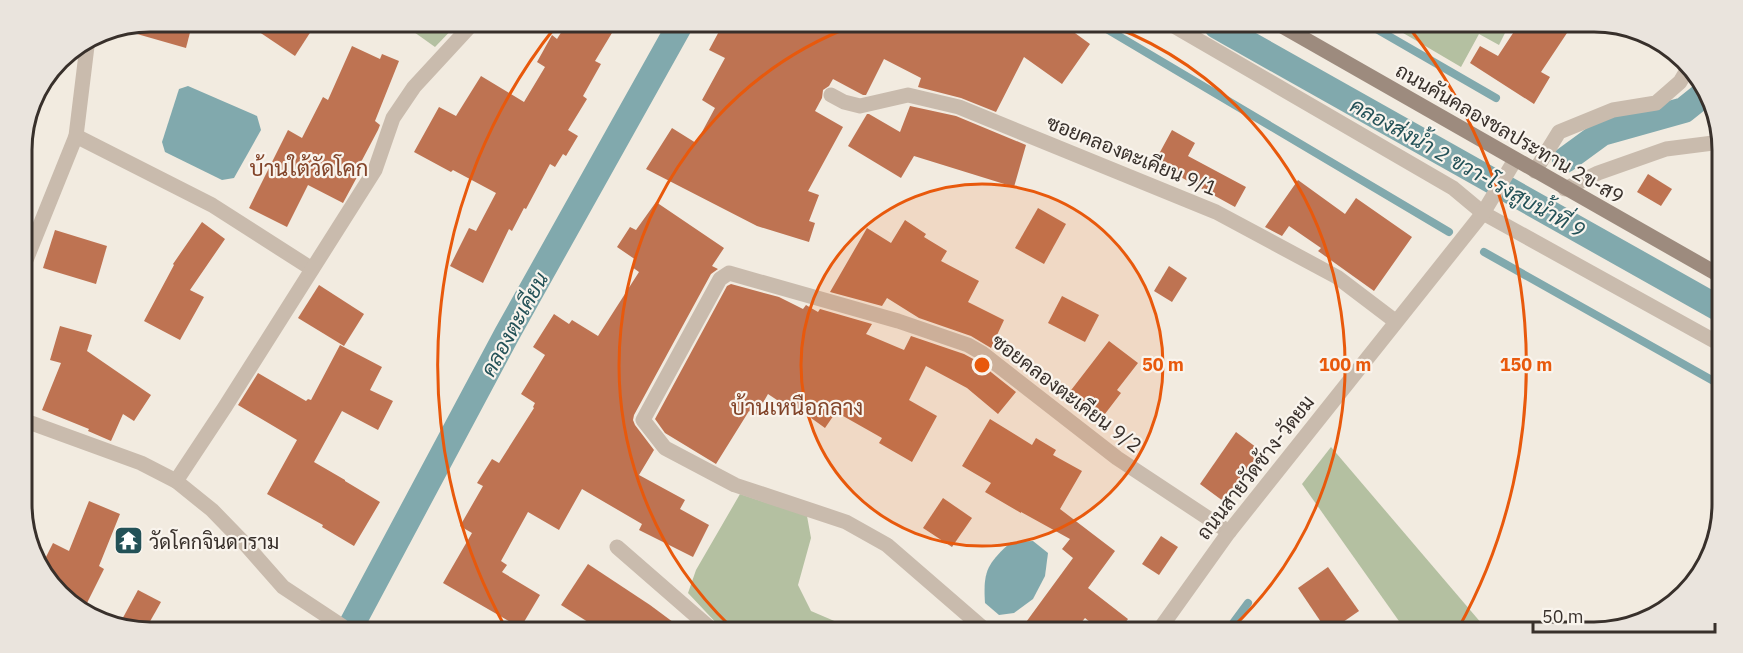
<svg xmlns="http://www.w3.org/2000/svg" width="1743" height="653" font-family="'IBM Plex Sans',Sarabun,sans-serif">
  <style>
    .green { fill: #b4c0a1 }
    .water { fill: #81a9ad }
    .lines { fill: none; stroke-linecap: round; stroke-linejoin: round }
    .stream { stroke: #81a9ad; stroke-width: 8 }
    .canal { stroke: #81a9ad; stroke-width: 26 }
    .building { fill: #be7352 }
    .street { stroke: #c9bbad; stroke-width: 15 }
    .secondary { stroke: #9d8b7e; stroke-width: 15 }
    .ring { fill: none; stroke: #e8590c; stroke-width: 3 }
    .labels { text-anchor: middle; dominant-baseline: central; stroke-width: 4.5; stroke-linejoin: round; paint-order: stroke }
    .street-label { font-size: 20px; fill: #38302b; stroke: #f9f4ed }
    .poi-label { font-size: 20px; fill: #38302b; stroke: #f9f4ed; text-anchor: start }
    .water-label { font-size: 21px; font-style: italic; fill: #235157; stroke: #f9f4ed }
    .quarter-label { font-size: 22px; fill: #824429; stroke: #f9f4ed }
    .rim { fill: none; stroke: #38302b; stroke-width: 3 }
    .centre { fill: #e8590c; stroke: #f9f4ed; stroke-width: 3 }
    .ring-label { font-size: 18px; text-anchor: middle; font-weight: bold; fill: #e8590c; stroke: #f9f4ed; stroke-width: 4.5; stroke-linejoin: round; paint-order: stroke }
  </style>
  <rect width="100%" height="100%" fill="#f2ebe0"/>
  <g class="green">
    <path d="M400 22H459L435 47Z"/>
    <path d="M1393 27H1508L1499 45 1479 34 1461 67Z"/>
    <path d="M1331 447 1488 631H1406L1302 484Z"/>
    <path d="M740 494 807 516 811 538 798 585 811 611 853 629 721 628 688 593 696 570Z"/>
  </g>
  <g class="water">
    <path d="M188 86 257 116 261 130 234 178 222 180 165 152 162 142 179 89Z"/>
    <path d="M1033 541 1048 553 1045 576 1033 599 1014 613 999 615 985 603C983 571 987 564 1011 542Z"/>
  </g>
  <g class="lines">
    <g class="stream">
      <path d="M1100 25 1449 232"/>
      <path d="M1373 27 1496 98"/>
      <path d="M1484 252 1717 383"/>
      <path d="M1228 630 1248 603"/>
    </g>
    <g class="canal">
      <path d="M1217 26 1718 308"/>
      <path d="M1565 160 1602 133 1684 110 1704 94"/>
      <path d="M351 626 507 334 681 23"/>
    </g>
  </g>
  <g class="building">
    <path d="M150 21H193L186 48 116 28Z"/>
    <path d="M243 21 317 22 295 56Z"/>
    <path d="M567 23H618L595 61 601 64 583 96 587 99 568 130 578 136 566 156 563 154 555 167 550 164 526 209 524 208 512 231 509 229 483 283 450 266 469 228 476 231 496 193 453 170 451 172 414 152 439 107 456 116 481 76 524 102 545 67 537 62 552 35 557 39Z"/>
    <path d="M723 24 1064 25 1090 44 1062 84 1024 57 996 112 961 98 918 87 921 78 884 59 866 95H863L833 79 829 86 823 90 822 98 815 111 843 127 808 191 819 195 809 221 815 223 809 242 757 226 646 169 672 128 696 143 715 108 702 100 725 58 709 50Z"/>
    <path d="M1517 27H1571L1541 72 1550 77 1534 104 1470 63 1480 46 1498 56Z"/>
    <path d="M352 46 380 59 382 54 399 61 375 121 380 125 378 130 360 164 363 166 343 203 308 185 287 227 249 208 288 130 302 138 323 97 328 100Z"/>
    <path d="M910 106 956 116 1026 145 1014 187 914 156 901 178 848 146 867 114H869L900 132Z"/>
    <path d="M1172 130 1195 143 1188 156 1246 187 1235 207 1177 175 1176 178 1153 165Z"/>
    <path d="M1648 174 1672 189 1661 206 1637 192Z"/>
    <path d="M1298 180 1345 214 1356 198 1412 237 1374 291 1318 251 1321 248 1289 226 1282 236 1265 227Z"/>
    <path d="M656 202 724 248 712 266 718 269 711 274 634 415 633 420 635 425 654 450 639 475 685 500 680 509 709 525 693 557 639 530 642 524 582 489 559 530 528 512 501 561 507 565 502 572 540 595 521 627H519L443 583 472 533 460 526 483 486 477 483 492 459 499 463 534 408 533 407 535 403 521 394 545 355 533 347 554 314 569 324 572 320 598 336 639 272 632 267 636 260 617 247 630 227 636 230Z"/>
    <path d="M1038 208 1066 224 1044 264 1015 248Z"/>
    <path d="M905 220 926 234 924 237 947 251 941 261 979 281 968 302 1004 320 991 348 971 336 919 318 887 298 882 306 830 292 867 228 891 243Z"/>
    <path d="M202 222 225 239 190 290 204 297 180 340 144 321 174 265 173 264Z"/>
    <path d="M55 230 107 246 96 284 43 268Z"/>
    <path d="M1169 266 1187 278 1172 302 1154 291Z"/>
    <path d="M731 284 779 297 803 309 806 305 818 312 820 309 872 324 866 334 904 350 911 336 964 354 977 361 1016 392 998 414 967 388 926 366 909 400 937 416 912 462 879 443 882 438 836 412 825 428 786 400 783 404 768 394 756 415 749 411 716 464 665 433 655 419 727 286Z"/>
    <path d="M319 285 364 314 344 346 298 318Z"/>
    <path d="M1062 296 1099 315 1085 342 1048 323Z"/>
    <path d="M60 326 92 335 87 351 151 395 134 421 123 414 111 441 88 431 89 429 42 410 61 363 50 360Z"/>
    <path d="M1109 341 1138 363 1117 390 1121 393 1098 423 1065 398Z"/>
    <path d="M340 345 382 367 370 390 393 401 378 430 342 411 314 462 345 480V481L380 502 354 546 322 527 323 525 267 494 297 440 238 405 258 373 306 401 308 399 311 400Z"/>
    <path d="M990 419 1032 445 1036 438 1056 450 1053 455 1082 471 1060 509 1115 551 1088 588 1128 619 1120 630H1100L1085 618 1076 629H1021L1073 558 1062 549 1070 539 1021 512V513L985 492 991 483 962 466Z"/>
    <path d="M1236 432 1261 451 1223 501 1200 484Z"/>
    <path d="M943 498 972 518 952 547 923 528Z"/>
    <path d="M89 501 120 514 99 566 104 569 84 609 53 588 42 565 53 543 69 551Z"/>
    <path d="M1161 536 1178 547 1159 575 1142 564Z"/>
    <path d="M588 564 650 605 681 628 596 627 561 605Z"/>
    <path d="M1328 567 1359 611 1330 631H1327L1298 588Z"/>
    <path d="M138 590 161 602 148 625H119Z"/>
  </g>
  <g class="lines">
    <g class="street">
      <path d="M1174 26 1453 188 1483 213 1718 343"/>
      <path d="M831 95 844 102 860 106 908 95 959 107 1216 212 1337 277 1395 321"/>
      <path d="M76 136 212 205 312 269"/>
      <path d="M1535 171 1559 132 1613 110 1656 103 1680 82 1690 65"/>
      <path d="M1565 189 1598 173 1666 149 1721 142"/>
      <path d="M22 270 76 136 88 38"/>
      <path d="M23 420 141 463 176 481 212 510 246 545 283 587 342 626"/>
      <path d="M176 481 225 407 375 170 393 118 414 87 474 22"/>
      <path d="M617 547 710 628"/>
      <path d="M984 629 887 545 846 522 735 485 665 448 643 420 720 279 729 273 898 321 968 345 982 353 1117 458 1229 532"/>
      <path d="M1159 630 1229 532 1483 213 1515 160"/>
    </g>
    <path class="secondary" d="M1282 26 1719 275"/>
  </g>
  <circle cx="982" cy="365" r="181" fill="#e8590c" fill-opacity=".12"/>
  <g class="ring">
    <circle cx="982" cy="365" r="181"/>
    <path d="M730 626A363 363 0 0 1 855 25M1112 26A363 363 0 0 1 1232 628"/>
    <path d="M504 625A544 544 0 0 1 556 26M1411 30A544 544 0 0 1 1458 629"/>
  </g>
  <defs>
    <symbol id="temple-square" viewBox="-11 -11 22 22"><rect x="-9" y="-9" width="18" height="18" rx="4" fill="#235157" stroke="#f9f4ed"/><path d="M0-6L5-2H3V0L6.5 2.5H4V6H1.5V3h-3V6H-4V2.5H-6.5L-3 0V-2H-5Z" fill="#fff"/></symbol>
  </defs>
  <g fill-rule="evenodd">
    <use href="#temple-square" x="112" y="524" width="33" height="33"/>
  </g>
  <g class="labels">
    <g class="street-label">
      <text transform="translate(1510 133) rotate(30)">ถนนคันคลองชลประทาน 2ข-ส9</text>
      <text transform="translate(1132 155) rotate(22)">ซอยคลองตะเคียน 9/1</text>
      <text transform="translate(1067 393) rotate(37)">ซอยคลองตะเคียน 9/2</text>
      <text transform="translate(1255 467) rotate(-52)">ถนนสายวัดช้าง-วัดยม</text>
    </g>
    <g class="poi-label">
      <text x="149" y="541">วัดโคกจินดาราม</text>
    </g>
    <g class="water-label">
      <text transform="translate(1468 167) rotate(29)">คลองส่งน้ำ 2 ขวา-โรงสูบน้ำที่ 9</text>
      <text transform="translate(514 324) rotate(-61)">คลองตะเคียน</text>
    </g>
    <g class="quarter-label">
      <text x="309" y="167">บ้านใต้วัดโคก</text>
      <text x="797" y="406">บ้านเหนือกลาง</text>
    </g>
  </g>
  <path d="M0 0H1743V653H0ZM150 32H1594A118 118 0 0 1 1712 150V504A118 118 0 0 1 1594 622H150A118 118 0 0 1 32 504V150A118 118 0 0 1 150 32Z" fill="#eae4dd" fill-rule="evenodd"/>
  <path class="rim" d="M150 32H1594A118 118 0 0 1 1712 150V504A118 118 0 0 1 1594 622H150A118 118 0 0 1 32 504V150A118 118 0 0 1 150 32Z"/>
  <circle cx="982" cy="365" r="9" class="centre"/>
  <g class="ring-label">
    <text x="1163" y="371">50 m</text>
    <text x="1345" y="371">100 m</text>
    <text x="1526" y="371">150 m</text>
  </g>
  <path d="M1533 623v9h182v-9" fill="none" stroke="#38302b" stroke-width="3"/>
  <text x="1542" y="623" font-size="18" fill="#38302b" stroke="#f9f4ed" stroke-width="4.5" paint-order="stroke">50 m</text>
</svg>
